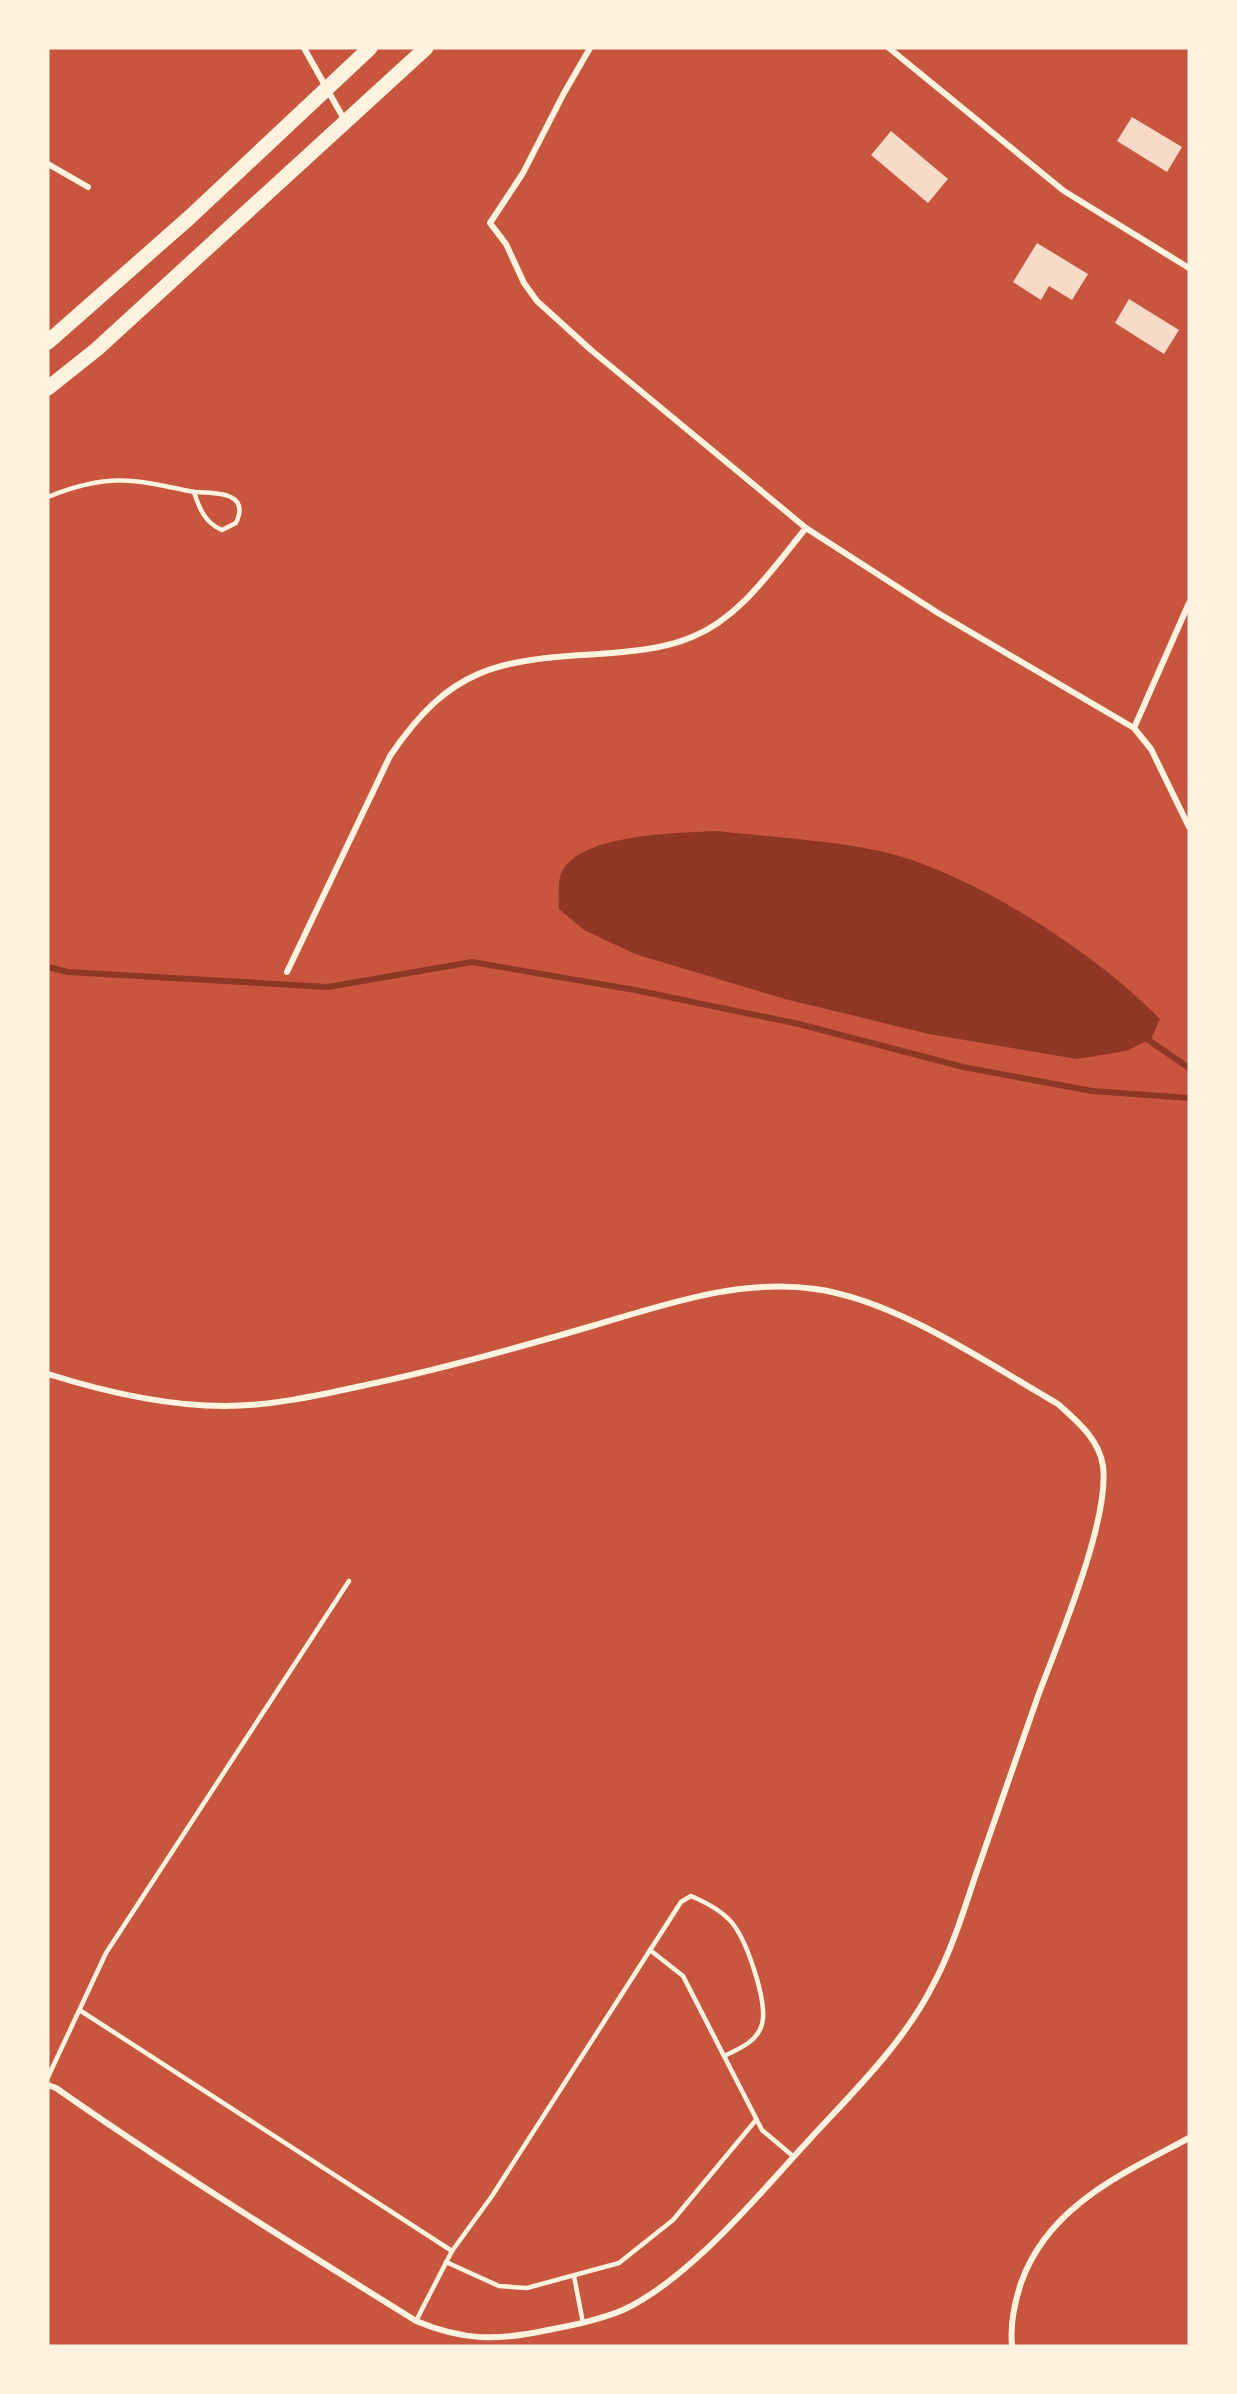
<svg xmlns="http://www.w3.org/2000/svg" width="1237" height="2394" font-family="Karla,sans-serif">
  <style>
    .water { fill: #8f3625 }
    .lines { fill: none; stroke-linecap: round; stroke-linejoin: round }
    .stream { stroke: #8f3625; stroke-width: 6 }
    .building { fill: #f7dbc8 }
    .service { stroke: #fff3e0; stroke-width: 4.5 }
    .minor { stroke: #fff3e0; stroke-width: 6 }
    .primary { stroke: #fff3e0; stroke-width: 15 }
  </style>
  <rect width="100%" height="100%" fill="#c8553d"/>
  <path class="water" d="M717 831C769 837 829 840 880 851 970 871 1096 953 1160 1019L1151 1039 1126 1051 1077 1059 929 1034 785 999 635 954 584 930 559 909C559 899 558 886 560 877 572 833 681 833 717 831Z"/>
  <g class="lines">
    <g class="stream">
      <path d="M48 967 68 972 328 987 472 962 635 990 799 1024 963 1067 1092 1091 1189 1098"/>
      <path d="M1144 1037 1189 1068"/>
    </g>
  </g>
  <g class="building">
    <path d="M1132 117 1182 147 1167 172 1117 141Z"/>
    <path d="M891 131 948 179 928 203 871 155Z"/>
    <path d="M1037 243 1088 274 1072 300 1049 286 1041 300 1013 282Z"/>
    <path d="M1129 299 1179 330 1164 354 1115 323Z"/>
  </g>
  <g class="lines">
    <g class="service">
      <path d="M194 492C214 493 251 491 236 523L222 530C205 523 199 508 194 492Z"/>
      <path d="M48 497C107 473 133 479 194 492"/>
      <path d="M650 1950 683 1976 762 2130 794 2157"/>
      <path d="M81 2011 452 2251"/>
      <path d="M48 2077 106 1953 349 1581"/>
      <path d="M446 2262 499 2286 527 2288 619 2263 673 2220 756 2120"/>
      <path d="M574 2276 583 2323"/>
      <path d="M416 2321 452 2251 492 2196 681 1902 691 1896C705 1902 723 1911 733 1924 747 1942 768 2002 762 2024 758 2041 739 2049 724 2056"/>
    </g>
    <g class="minor">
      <path d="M304 48 345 121"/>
      <path d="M590 48 564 93 523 173 490 223 506 244 524 283 537 301 591 350 806 528 938 613 1134 728 1151 749 1189 827"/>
      <path d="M889 48 1064 191 1189 268"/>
      <path d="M48 164 88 187"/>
      <path d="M1134 728 1189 603"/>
      <path d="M287 972 390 756C450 667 497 660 598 654 629 652 664 649 692 637 741 617 773 568 806 528"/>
      <path d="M48 1374C105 1392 165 1406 225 1406 272 1406 320 1395 366 1385 442 1369 517 1348 592 1326 664 1305 739 1278 815 1289 896 1300 987 1363 1058 1404 1077 1421 1099 1439 1103 1466 1110 1520 1058 1642 1038 1696 1017 1755 997 1815 976 1874 964 1910 952 1949 934 1983 904 2043 854 2091 809 2140 759 2194 690 2279 623 2310 599 2320 573 2325 548 2330 497 2341 464 2341 416 2321 294 2245 173 2170 56 2088L48 2085"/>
      <path d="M1012 2346C1010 2324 1014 2304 1021 2283 1048 2206 1122 2174 1189 2138"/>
    </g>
    <g class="primary">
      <path d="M48 342 190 217 370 48"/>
      <path d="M48 388 97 349 426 48"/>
    </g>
  </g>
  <rect width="1237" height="2394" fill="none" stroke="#fff3e0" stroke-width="99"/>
</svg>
